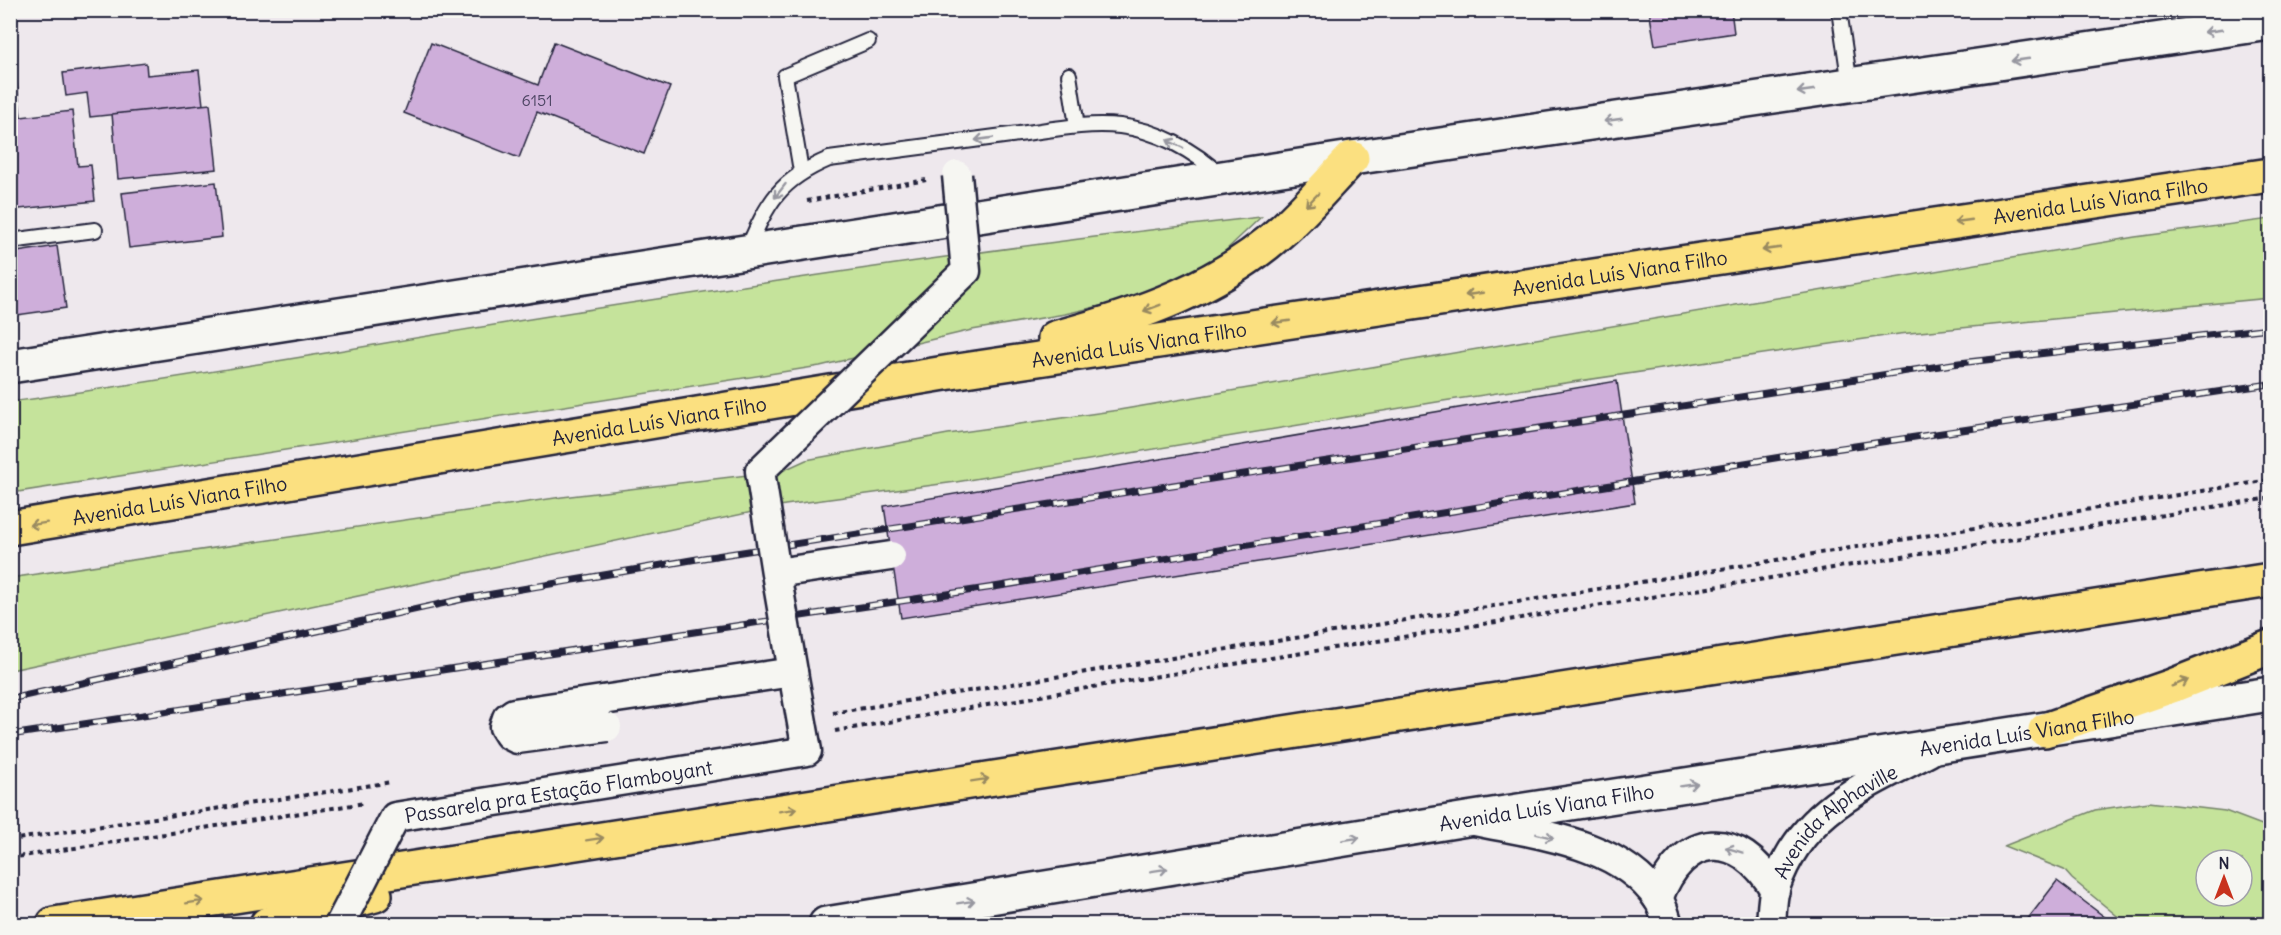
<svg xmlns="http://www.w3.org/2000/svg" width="2281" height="935" font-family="Delius,sans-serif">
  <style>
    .green { fill: #c5e39b; stroke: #74826b; stroke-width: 1.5; fill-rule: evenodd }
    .building { fill: #ceaeda; stroke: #22223b; stroke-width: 1.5 }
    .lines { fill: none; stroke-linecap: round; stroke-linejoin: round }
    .lane-casing { stroke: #22223b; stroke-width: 18 }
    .street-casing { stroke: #22223b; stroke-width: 33 }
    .secondary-casing { stroke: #22223b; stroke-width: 38 }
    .highway-casing { stroke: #22223b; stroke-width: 38 }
    .path { stroke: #22223b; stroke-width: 4; stroke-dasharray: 4.5 4.5; stroke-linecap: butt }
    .lane { stroke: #f6f6f2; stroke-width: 14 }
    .street { stroke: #f6f6f2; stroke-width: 28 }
    .secondary { stroke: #f6f6f2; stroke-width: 33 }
    .highway { stroke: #fbe080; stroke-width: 33 }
    .rail-casing { stroke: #22223b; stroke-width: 7 }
    .rail { stroke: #f6f6f2; stroke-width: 4.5; stroke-dasharray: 14; stroke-linecap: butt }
    .street-bridge-casing { stroke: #22223b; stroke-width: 33; stroke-linecap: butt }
    .street-bridge { stroke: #f6f6f2; stroke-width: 28 }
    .oneway { stroke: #9797a0 }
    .oneway2 { stroke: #998a61 }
    .labels { text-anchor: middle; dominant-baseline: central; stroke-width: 6; stroke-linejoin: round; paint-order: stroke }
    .number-label { font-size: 16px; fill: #4d4563 }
    .street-label { font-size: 20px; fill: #22223b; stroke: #f6f6f2 }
  </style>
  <rect width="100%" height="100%" fill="#eee8ed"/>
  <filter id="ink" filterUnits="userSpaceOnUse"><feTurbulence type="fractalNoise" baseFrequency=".0167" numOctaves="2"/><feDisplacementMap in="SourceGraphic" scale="12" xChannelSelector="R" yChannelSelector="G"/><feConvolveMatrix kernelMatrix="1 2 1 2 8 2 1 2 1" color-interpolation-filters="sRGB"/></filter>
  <g filter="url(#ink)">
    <g class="green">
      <path d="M1261 217 1224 252 1156 293 1065 314 972 330 820 366 11 493 10 402C223 373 433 333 644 301 850 270 1055 240 1261 217Z"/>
      <path d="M2270 219V298L1899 334 1443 401 956 482 785 505 11 670 10 578 562 497 782 471 806 460 948 434 1119 410 2135 237Z"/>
      <path d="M2149 802 2225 811 2270 828V924H2127L2072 879 2064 870 2004 846 2095 810ZM2206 860H2242V896H2206Z"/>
    </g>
    <g class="building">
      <path d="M1649 10H1731L1734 33 1655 45Z"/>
      <path d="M554 42 670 87 644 154 537 112 519 158 404 113 431 43 538 85Z"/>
      <path d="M146 63 147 75 199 70 203 105 90 117 87 93 66 96 63 73Z"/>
      <path d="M10 84H17L21 117 72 111 78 166 91 165 95 201 10 210Z"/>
      <path d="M210 104 217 169 118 179 112 114Z"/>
      <path d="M216 182 222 237 129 248 122 193Z"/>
      <path d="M57 246 66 308 10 316V253Z"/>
      <path d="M1617 381 1635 503 901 618 884 506Z"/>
      <path d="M2057 881 2114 924H2024Z"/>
    </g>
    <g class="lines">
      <defs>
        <g id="lane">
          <path d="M1839 10 1850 85"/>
          <path d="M1069 75 1077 126"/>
          <path d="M801 171 785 76 868 41"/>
          <path d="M10 241 95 230"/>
          <path d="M747 250C768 202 779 180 829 159 890 151 950 143 1011 135 1046 131 1084 122 1120 126 1157 130 1195 151 1221 176"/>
        </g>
        <g id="street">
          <path d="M1475 821C1536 834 1620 842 1658 899 1663 906 1665 916 1668 924"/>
          <path d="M1658 899C1683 831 1738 828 1775 890"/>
          <path id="s1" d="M1771 924C1772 913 1772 899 1775 888 1801 810 1863 787 1929 752"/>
        </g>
        <g id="secondary">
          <path d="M10 366 1352 158 2270 23"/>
          <path id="s2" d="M826 924 1467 819 2270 694"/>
        </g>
        <g id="highway">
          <path d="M1055 338C1137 316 1222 287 1285 228 1309 206 1330 181 1352 158"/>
          <path id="s3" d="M10 528 951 372 2270 175"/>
          <path d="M2045 730 2172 686 2270 647"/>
          <path d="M54 924 2270 580"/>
          <path d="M267 924 375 895"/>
        </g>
      </defs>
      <use href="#lane" class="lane-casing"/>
      <use href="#street" class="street-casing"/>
      <use href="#secondary" class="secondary-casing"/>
      <use href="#highway" class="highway-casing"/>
      <g class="path">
        <path d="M807 201 926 180"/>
        <path d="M833 713 2270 480"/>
        <path d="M835 731 1134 680 2270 498"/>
        <path d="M10 840 392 782"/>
        <path d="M10 858 365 803"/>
      </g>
      <use href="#lane" class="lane"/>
      <use href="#street" class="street"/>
      <use href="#secondary" class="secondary"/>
      <use href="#highway" class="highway"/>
      <defs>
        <g id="rail">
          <path d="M10 699 463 599 703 558 1959 363 2270 328"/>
          <path d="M10 735 994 587 1781 457 2270 384"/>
        </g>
      </defs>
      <use href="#rail" class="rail-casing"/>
      <use href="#rail" class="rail"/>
      <defs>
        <g id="street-bridge">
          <path d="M891 556 776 573 760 471 966 271 957 175"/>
          <path d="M607 727 517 739 509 735 504 727 507 718 514 713 793 672 776 573"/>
          <path id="s4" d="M340 924 395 817 807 751 793 672"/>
        </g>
      </defs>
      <use href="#street-bridge" class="street-bridge-casing"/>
      <use href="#street-bridge" class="street-bridge"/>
    </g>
    <defs><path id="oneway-shaft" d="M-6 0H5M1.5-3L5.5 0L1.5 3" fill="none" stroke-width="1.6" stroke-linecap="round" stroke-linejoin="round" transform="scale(1.5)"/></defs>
    <g class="oneway">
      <use href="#oneway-shaft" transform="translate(2213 31) rotate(172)"/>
      <use href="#oneway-shaft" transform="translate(2020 60) rotate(172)"/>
      <use href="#oneway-shaft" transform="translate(1806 91) rotate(172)"/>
      <use href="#oneway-shaft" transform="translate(1613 120) rotate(172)"/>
      <use href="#oneway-shaft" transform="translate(984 139) rotate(172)"/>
      <use href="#oneway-shaft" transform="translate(1175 144) rotate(-155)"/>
      <use href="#oneway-shaft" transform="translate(780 191) rotate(128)"/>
      <use href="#oneway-shaft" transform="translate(1689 785) rotate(-9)"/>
      <use href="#oneway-shaft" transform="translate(1545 836) rotate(14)"/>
      <use href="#oneway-shaft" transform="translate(1351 839) rotate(-9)"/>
      <use href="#oneway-shaft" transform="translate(1734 850) rotate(-163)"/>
      <use href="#oneway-shaft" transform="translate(1159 870) rotate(-9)"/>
      <use href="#oneway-shaft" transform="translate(966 902) rotate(-9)"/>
    </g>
    <g class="oneway2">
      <use href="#oneway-shaft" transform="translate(1312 200) rotate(134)"/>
      <use href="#oneway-shaft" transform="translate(1963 221) rotate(172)"/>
      <use href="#oneway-shaft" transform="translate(1771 249) rotate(172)"/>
      <use href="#oneway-shaft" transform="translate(1474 294) rotate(172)"/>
      <use href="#oneway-shaft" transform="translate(1152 308) rotate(159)"/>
      <use href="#oneway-shaft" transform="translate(1281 322) rotate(172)"/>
      <use href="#oneway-shaft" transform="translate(38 524) rotate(171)"/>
      <use href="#oneway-shaft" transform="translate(2180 683) rotate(-22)"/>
      <use href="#oneway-shaft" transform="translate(980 780) rotate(-9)"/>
      <use href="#oneway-shaft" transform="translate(788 810) rotate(-9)"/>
      <use href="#oneway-shaft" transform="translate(595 839) rotate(-9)"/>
      <use href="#oneway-shaft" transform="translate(195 902) rotate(-9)"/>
    </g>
  </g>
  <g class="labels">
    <g class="number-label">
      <text x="537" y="100">6151</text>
    </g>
    <g class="street-label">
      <text stroke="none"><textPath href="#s3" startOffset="2116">Avenida Luís Viana Filho</textPath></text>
      <text stroke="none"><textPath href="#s3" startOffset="1630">Avenida Luís Viana Filho</textPath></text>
      <text stroke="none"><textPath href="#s3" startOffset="1144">Avenida Luís Viana Filho</textPath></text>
      <text stroke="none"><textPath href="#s3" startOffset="658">Avenida Luís Viana Filho</textPath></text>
      <text stroke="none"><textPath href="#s3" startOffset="172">Avenida Luís Viana Filho</textPath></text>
      <text stroke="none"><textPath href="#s2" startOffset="1216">Avenida Luís Viana Filho</textPath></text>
      <text stroke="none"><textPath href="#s4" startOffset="286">Passarela pra Estação Flamboyant</textPath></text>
      <text stroke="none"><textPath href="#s2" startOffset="730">Avenida Luís Viana Filho</textPath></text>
      <text stroke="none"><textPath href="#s1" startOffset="129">Avenida Alphaville</textPath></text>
    </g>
  </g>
  <rect width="2281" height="935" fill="none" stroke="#f6f6f2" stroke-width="36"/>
  <rect x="18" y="18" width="2245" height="899" fill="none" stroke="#22223b" stroke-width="2" filter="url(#ink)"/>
  <g transform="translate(2224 878)"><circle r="28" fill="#f6f6f2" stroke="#a1a1a9" stroke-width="1.5"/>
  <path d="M0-4.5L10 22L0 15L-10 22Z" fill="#c8321e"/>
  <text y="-9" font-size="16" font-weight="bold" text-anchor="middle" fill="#22223b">N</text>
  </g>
</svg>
